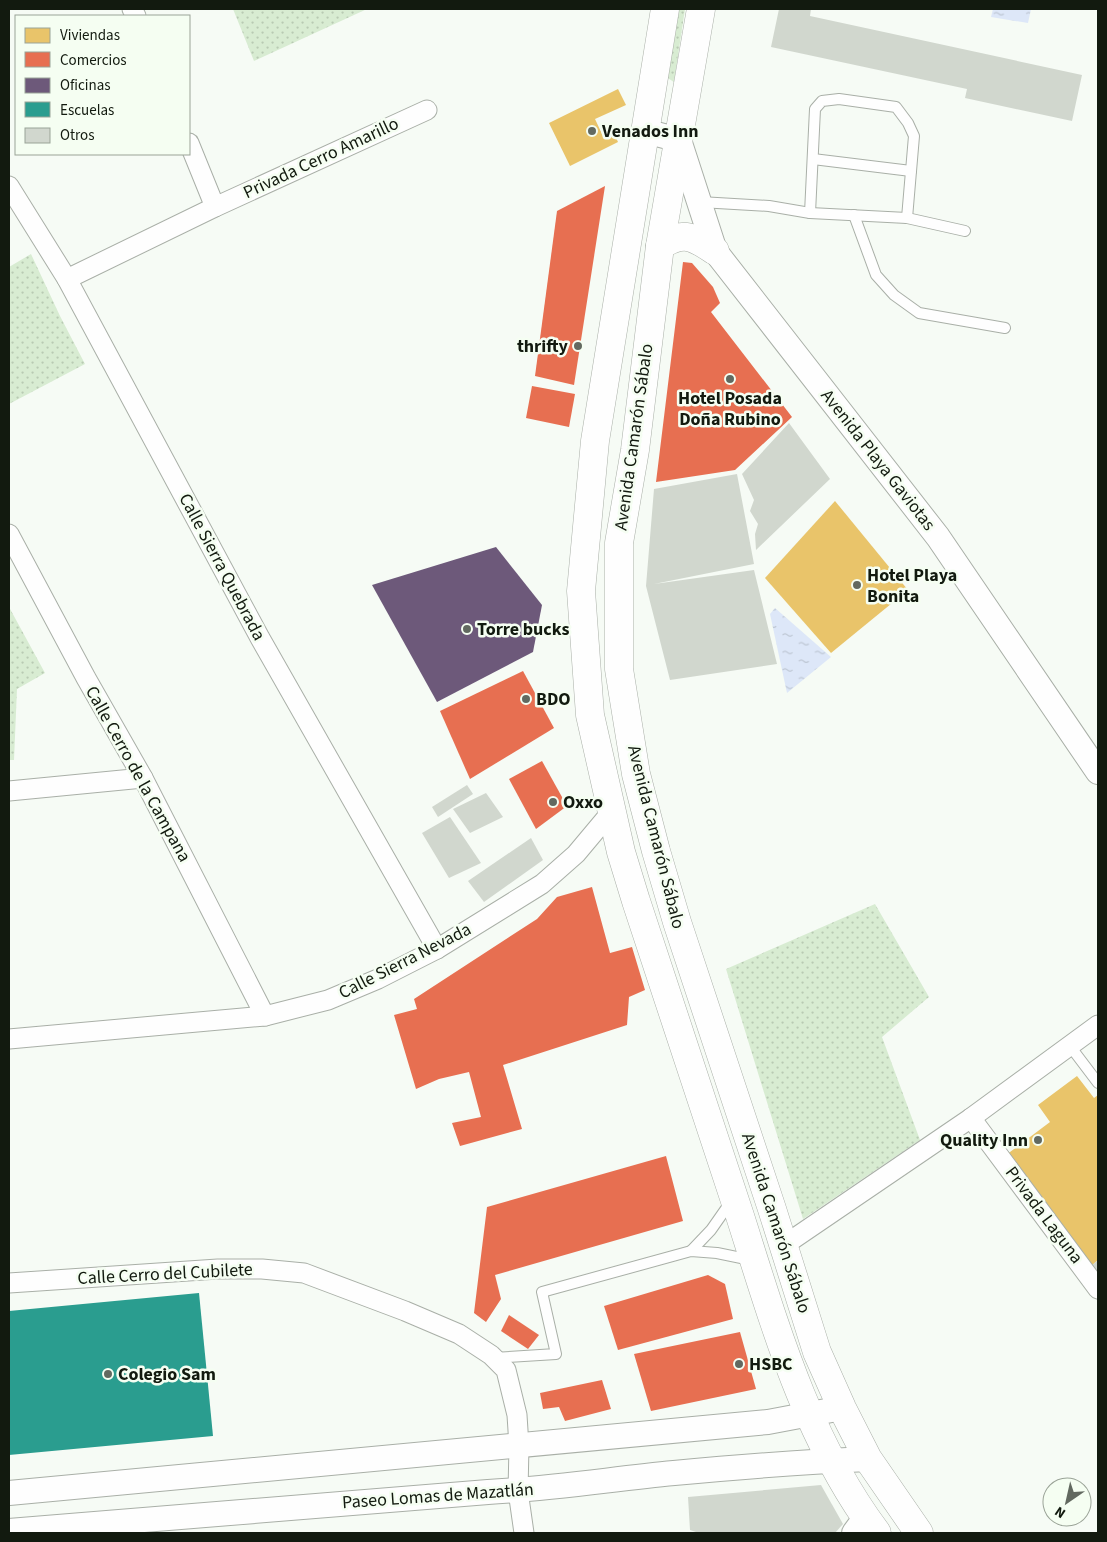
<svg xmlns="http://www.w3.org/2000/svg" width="1107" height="1542" font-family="'Source Sans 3',sans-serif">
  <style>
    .grass { fill: url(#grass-dots) }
    .water { fill: url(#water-ripples) }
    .homes { fill: #e9c46a }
    .shops { fill: #e76f51 }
    .offices { fill: #6d597a }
    .schools { fill: #2a9d8f }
    .building { fill: #d1d7ce }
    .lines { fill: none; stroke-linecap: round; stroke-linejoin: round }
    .service-casing { stroke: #a9afa7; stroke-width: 12 }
    .minor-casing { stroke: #a9afa7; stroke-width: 21 }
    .tertiary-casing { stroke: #a9afa7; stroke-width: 26 }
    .primary-casing { stroke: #a9afa7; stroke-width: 29 }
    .service { stroke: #fefefe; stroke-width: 10 }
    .minor { stroke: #fefefe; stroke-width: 19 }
    .tertiary { stroke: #fefefe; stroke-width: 24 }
    .primary { stroke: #fefefe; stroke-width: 28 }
    .poi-dot { fill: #626960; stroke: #f5fef2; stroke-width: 2 }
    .labels { text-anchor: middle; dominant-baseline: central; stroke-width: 5; stroke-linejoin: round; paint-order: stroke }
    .poi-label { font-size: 18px; font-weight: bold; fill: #121a0f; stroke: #f5fef2; text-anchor: start }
    .street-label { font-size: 18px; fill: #121a0f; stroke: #f5fef2 }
  </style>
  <defs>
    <pattern id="grass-dots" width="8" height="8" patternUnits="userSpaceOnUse" patternTransform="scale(1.25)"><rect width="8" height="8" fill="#d8ecd2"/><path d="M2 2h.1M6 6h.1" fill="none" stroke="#b8cab3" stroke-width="1.8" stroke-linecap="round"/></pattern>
    <pattern id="water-ripples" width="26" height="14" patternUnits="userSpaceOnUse" patternTransform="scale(1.25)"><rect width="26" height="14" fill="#dde7f8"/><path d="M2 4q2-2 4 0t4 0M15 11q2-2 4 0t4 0" fill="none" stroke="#bdc6d3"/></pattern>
  </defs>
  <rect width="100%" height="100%" fill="#f6fbf5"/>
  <g class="grass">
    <path d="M233 9H367L254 61Z"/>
    <path d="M677 9H685L674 82 666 77Z"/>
    <path d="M31 254 60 316 85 364 9 404V267Z"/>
    <path d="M9 607 45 673 17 689 14 760H9Z"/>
    <path d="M875 904 929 997 882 1037 920 1140 803 1219 726 969Z"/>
  </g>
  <g class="water">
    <path d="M993 9H1031L1028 23 991 17Z"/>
    <path d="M775 608 831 657 787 693 770 614Z"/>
  </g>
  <g class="homes">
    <path d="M618 89 626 105 595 119 602 134 612 129 618 142 570 166 549 123Z"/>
    <path d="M835 501 908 590 831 653 765 578Z"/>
    <path d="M1077 1076 1094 1098 1098 1095V1260L1090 1267 1006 1155 1050 1122 1038 1105Z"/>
  </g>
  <g class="shops">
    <path d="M605 186 574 385 535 376 557 211Z"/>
    <path d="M683 262 692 263 713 287 720 303 711 312 792 417 735 470 656 482Z"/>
    <path d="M532 386 575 394 569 427 526 418Z"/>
    <path d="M523 671 554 728 470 779 440 711Z"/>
    <path d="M542 761 567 806 536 829 509 779Z"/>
    <path d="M592 887 610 953 632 947 645 990 629 997 627 1025 503 1065 522 1129 460 1146 452 1123 481 1117 469 1072 439 1079 416 1089 394 1015 417 1009 414 999 537 919 557 897Z"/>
    <path d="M666 1156 683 1221 495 1275 501 1299 486 1322 474 1313 487 1207Z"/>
    <path d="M708 1275 725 1284 733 1319 618 1350 604 1306Z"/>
    <path d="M509 1315 539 1335 528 1349 501 1331Z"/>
    <path d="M740 1332 756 1389 651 1411 634 1354Z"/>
    <path d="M602 1380 611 1409 565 1421 559 1407 543 1409 540 1393Z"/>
  </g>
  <path class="offices" d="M496 547 542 605 533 652 437 702 372 585Z"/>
  <path class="schools" d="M199 1293 213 1436 9 1455V1311Z"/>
  <g class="building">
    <path d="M779 9H811L810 16 1082 75 1072 121 965 98 967 89 771 47Z"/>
    <path d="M789 423 830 479 756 550 755 534 758 524 750 511 754 500 742 474Z"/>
    <path d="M737 474 754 564 654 584 754 570 777 664 670 680 646 586 654 489Z"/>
    <path d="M467 785 473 794 438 817 432 807Z"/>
    <path d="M486 793 503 817 470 833 453 809Z"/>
    <path d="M450 817 481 863 449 878 422 833Z"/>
    <path d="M531 838 543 860 484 902 468 881Z"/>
    <path d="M1098 1260V1278L1090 1267Z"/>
    <path d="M821 1485 843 1524 835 1533H699L690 1530 688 1497Z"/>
  </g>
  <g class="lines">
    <defs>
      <g id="service">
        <path d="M813 159 911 171"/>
        <path d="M700 202 769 206 810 213 907 218 965 231"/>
        <path d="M810 213 815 109 822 101 839 99 896 107 908 123 914 136 907 218"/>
        <path d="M854 215 876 275 894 295 919 313 1005 328"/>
        <path d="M1070 1046 1098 1083"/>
        <path d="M691 1251 711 1230 732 1200"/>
        <path d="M494 1358 556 1354 542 1292 691 1251 717 1253 751 1260"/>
      </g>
      <g id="minor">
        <path d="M132 9 136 16"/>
        <path d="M189 143 215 207"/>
        <path d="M9 186 67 279 260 638 437 949"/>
        <path d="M67 279 215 207 427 110"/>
        <path d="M9 534 86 678 143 778 265 1016"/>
        <path d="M9 791 143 778"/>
        <path d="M9 1039 265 1016 328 1000 378 979 437 949 542 884 576 854 612 811"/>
        <path d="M971 1118 1098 1289"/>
        <path d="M783 1246 971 1118 1098 1025"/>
        <path d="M9 1283 218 1269H262L304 1273 405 1311 459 1334 491 1355 506 1370 517 1415 519 1446 518 1491 524 1533"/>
      </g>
      <g id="tertiary">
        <path d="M645 131 679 140 715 251 938 537 1098 772"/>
        <path d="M9 1493 768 1422 842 1408"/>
        <path d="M9 1531 488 1492C550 1489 612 1479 674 1473 738 1467 803 1462 868 1459"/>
        <path d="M854 1533 865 1518"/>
      </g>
      <g id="primary">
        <path d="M665 9 595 441 581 591 590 715 621 852 636 901C671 1006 706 1111 740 1216 775 1326 807 1440 877 1533"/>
        <path d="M701 9 660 246 635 450 619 543V669L636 774 656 851 677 922 772 1209 817 1352 842 1408 868 1459 919 1533"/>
        <path d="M660 246C684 230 694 237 715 251"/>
      </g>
    </defs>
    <use href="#service" class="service-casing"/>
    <use href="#minor" class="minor-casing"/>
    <use href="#tertiary" class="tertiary-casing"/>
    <use href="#primary" class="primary-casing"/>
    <use href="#service" class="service"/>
    <use href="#minor" class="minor"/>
    <use href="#tertiary" class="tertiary"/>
    <use href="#primary" class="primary"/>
  </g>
  <g class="poi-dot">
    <circle cx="592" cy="131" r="5"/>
    <circle cx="578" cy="346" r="5"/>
    <circle cx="730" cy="379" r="5"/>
    <circle cx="857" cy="585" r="5"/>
    <circle cx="467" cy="629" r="5"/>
    <circle cx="526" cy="699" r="5"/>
    <circle cx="553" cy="802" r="5"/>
    <circle cx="1038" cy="1140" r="5"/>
    <circle cx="739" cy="1364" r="5"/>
    <circle cx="108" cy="1374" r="5"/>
  </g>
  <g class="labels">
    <g class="poi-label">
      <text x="602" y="131">Venados Inn</text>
      <text x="568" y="346" text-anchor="end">thrifty</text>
      <text x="730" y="398" text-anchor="middle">Hotel Posada<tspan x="730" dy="21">Doña Rubino</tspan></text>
      <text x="867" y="575">Hotel Playa<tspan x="867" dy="21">Bonita</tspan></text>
      <text x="477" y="629">Torre bucks</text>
      <text x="536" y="699">BDO</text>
      <text x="563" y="802">Oxxo</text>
      <text x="1028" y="1140" text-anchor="end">Quality Inn</text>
      <text x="749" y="1364">HSBC</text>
      <text x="118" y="1374">Colegio Sam</text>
    </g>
    <g class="street-label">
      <text transform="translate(321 158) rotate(-25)">Privada Cerro Amarillo</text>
      <text transform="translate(634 437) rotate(-82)">Avenida Camarón Sábalo</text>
      <text transform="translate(878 460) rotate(52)">Avenida Playa Gaviotas</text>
      <text transform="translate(222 567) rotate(62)">Calle Sierra Quebrada</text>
      <text transform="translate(138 774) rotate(61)">Calle Cerro de la Campana</text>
      <text transform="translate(656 837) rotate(76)">Avenida Camarón Sábalo</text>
      <text transform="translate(405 961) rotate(-27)">Calle Sierra Nevada</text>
      <text transform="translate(1044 1215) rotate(53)">Privada Laguna</text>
      <text transform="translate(776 1223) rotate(72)">Avenida Camarón Sábalo</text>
      <text transform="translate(165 1274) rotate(-3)">Calle Cerro del Cubilete</text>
      <text transform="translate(438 1496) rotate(-4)">Paseo Lomas de Mazatlán</text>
    </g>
  </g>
  <rect width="1107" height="1542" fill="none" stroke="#121a0f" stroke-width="20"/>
  <rect x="15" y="15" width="175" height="140" fill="#f5fef2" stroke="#9aa397"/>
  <rect x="25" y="28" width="25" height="15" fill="#e9c46a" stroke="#9aa397"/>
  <text x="60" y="40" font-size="15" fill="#121a0f">Viviendas</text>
  <rect x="25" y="52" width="25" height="15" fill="#e76f51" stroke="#9aa397"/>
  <text x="60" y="65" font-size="15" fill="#121a0f">Comercios</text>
  <rect x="25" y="78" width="25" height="15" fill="#6d597a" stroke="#9aa397"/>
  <text x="60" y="90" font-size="15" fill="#121a0f">Oficinas</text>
  <rect x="25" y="102" width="25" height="15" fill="#2a9d8f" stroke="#9aa397"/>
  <text x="60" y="115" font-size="15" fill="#121a0f">Escuelas</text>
  <rect x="25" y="128" width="25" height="15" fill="#d1d7ce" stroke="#9aa397"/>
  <text x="60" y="140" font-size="15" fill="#121a0f">Otros</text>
  <g transform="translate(1067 1502) rotate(214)"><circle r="24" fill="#f5fef2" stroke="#9aa397"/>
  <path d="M0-4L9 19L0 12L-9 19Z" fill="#626960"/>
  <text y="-8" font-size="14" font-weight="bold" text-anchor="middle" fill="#121a0f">N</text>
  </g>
</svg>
